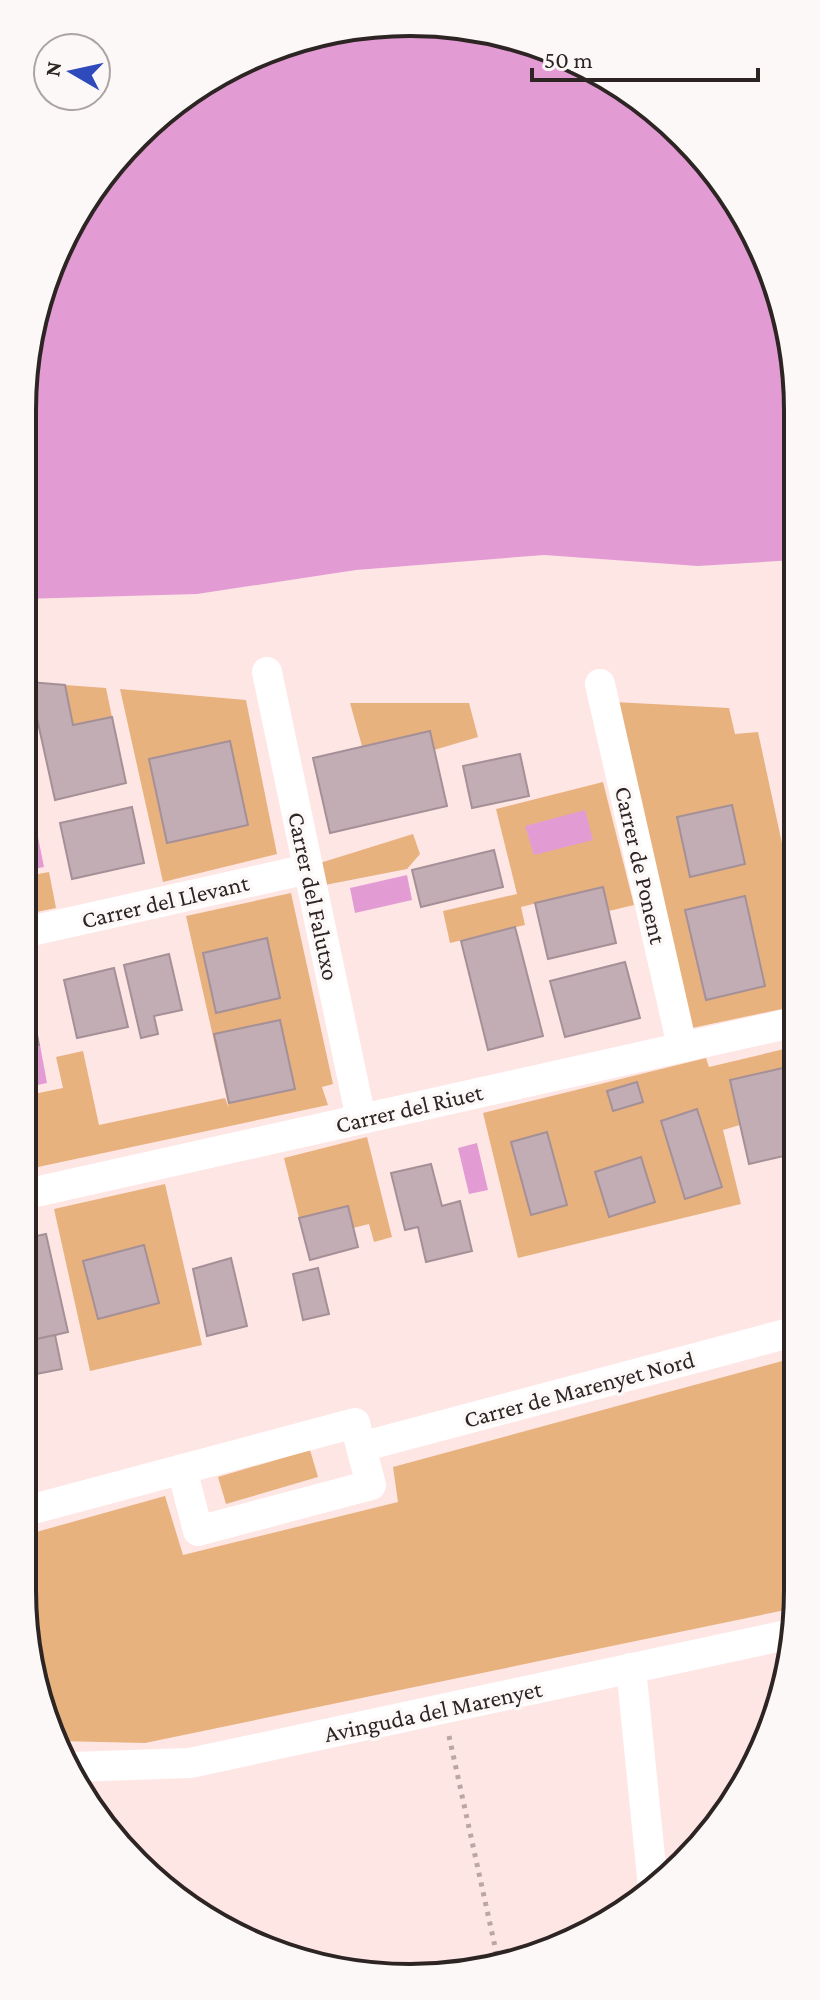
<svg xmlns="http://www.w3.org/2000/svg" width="820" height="2000" font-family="'Crimson Pro',serif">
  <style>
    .green { fill: #e8b27f }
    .water { fill: #e39cd3 }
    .building { fill: #c3adb4; stroke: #a59097; stroke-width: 2 }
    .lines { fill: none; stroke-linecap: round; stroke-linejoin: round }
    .path { stroke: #b9a6a5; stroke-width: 5; stroke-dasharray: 4 6; stroke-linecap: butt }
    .minor { stroke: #fff; stroke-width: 30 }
    .labels { text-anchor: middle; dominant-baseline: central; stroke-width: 7; stroke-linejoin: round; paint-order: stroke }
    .street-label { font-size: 24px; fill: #2d2524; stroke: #fdf8f8 }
    .rim { fill: none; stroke: #2d2524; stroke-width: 4 }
  </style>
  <rect width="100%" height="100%" fill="#fee6e5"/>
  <g class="green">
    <path d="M65 685 106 688 112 717 73 725Z"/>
    <path d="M120 689 246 700 277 854 163 882Z"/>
    <path d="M614 702 729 708 735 734 758 732 796 908V1006L692 1028Z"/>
    <path d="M350 703H469L478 737 434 750 429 731 362 746Z"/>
    <path d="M603 782 634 905 609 911 602 887 521 907 525 925 450 943 443 911 517 894 496 809Z"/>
    <path d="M413 834 420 854 407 869 325 885 320 863Z"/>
    <path d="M49 872 56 908 22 915V895L25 893 22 877Z"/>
    <path d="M291 893 333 1084 322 1087 328 1105 38 1167 30 1132 36 1172 22 1174V1089L24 1096 63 1088 56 1057 83 1051 99 1125 225 1098 229 1108 186 916Z"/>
    <path d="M797 1046V1124L783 1068 730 1081 740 1125 723 1130 741 1204 518 1258 483 1113 706 1058 709 1067Z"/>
    <path d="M367 1137 392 1237 374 1242 369 1224 353 1228 347 1206 299 1218 284 1158Z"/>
    <path d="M165 1184 202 1345 90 1371 54 1209Z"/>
    <path d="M797 1357 798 1590 795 1608 145 1743 58 1741C26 1687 22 1599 22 1536L165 1496 183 1555 398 1502 393 1467Z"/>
    <path d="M310 1450 318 1477 226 1504 218 1477Z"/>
  </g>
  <g class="water">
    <path d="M384 23 534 42 625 87 702 155 758 239 795 359V560L698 566 544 555 356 570 197 594 22 599V410L42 286 118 155 238 62Z"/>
    <path d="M585 810 593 840 534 855 525 826Z"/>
    <path d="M35 822 44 867 23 871 22 825Z"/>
    <path d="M407 875 412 900 355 913 350 888Z"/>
    <path d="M40 1045 47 1083 27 1087 22 1049Z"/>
    <path d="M477 1143 488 1190 469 1194 458 1148Z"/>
  </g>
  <g class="building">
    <path d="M29 682 65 685 73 725 112 717 126 783 55 800Z"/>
    <path d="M430 731 447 806 330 833 313 758Z"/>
    <path d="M230 741 248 825 167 843 149 759Z"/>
    <path d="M520 754 529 796 472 808 463 766Z"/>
    <path d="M732 805 745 864 690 877 677 817Z"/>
    <path d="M132 807 144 863 72 879 60 823Z"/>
    <path d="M494 850 503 887 421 907 412 870Z"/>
    <path d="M603 887 616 943 548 959 535 903Z"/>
    <path d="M745 896 765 986 706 1000 685 910Z"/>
    <path d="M515 927 543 1036 488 1050 461 941Z"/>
    <path d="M267 938 280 998 216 1013 203 953Z"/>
    <path d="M169 954 182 1010 154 1016 158 1034 141 1038 124 965Z"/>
    <path d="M625 962 640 1018 565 1037 550 981Z"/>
    <path d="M114 968 128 1027 77 1038 64 980Z"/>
    <path d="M26 979 39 1045 22 1049V980Z"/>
    <path d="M280 1020 295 1089 229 1103 214 1034Z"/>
    <path d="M783 1068 797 1127V1153L749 1164 730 1080Z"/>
    <path d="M637 1082 643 1102 613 1111 607 1091Z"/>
    <path d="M697 1109 722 1187 685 1199 661 1121Z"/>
    <path d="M547 1132 567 1205 531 1215 511 1142Z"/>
    <path d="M641 1157 655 1202 609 1217 595 1172Z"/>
    <path d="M431 1164 442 1206 460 1201 472 1251 426 1262 418 1227 405 1230 391 1173Z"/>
    <path d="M348 1206 358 1247 310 1260 299 1218Z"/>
    <path d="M46 1234 68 1332 22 1343V1239Z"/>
    <path d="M144 1245 159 1303 98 1319 83 1261Z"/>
    <path d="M231 1258 247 1326 207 1336 193 1269Z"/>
    <path d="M318 1268 329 1314 303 1320 293 1274Z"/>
    <path d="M55 1335 62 1369 36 1374 28 1341Z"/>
  </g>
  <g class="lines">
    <path class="path" d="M449 1736 499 1965"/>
    <g class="minor">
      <path d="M267 672 361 1119"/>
      <path d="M600 684 682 1046"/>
      <path d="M22 933 308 869"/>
      <path d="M22 1195 796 1022"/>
      <path d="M182 1469 198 1531 371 1485 361 1447"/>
      <path d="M22 1512 355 1423 361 1447 797 1331"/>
      <path d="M631 1668 653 1887"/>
      <path d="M72 1767 190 1763 791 1634"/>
    </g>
  </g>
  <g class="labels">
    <g class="street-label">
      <text transform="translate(641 865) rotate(77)">Carrer de Ponent</text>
      <text transform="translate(314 896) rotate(78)">Carrer del Falutxo</text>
      <text transform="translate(165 901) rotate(-13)">Carrer del Llevant</text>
      <text transform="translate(409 1108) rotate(-13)">Carrer del Riuet</text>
      <text transform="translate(579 1389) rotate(-15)">Carrer de Marenyet Nord</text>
      <text transform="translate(433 1711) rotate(-12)">Avinguda del Marenyet</text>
    </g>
  </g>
  <path d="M0 0H820V2000H0ZM410 36H410A374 374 0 0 1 784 410V1590A374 374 0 0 1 410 1964H410A374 374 0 0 1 36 1590V410A374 374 0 0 1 410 36Z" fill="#fdf8f8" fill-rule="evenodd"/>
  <path class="rim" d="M410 36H410A374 374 0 0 1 784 410V1590A374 374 0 0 1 410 1964H410A374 374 0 0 1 36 1590V410A374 374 0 0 1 410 36Z"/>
  <g transform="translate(72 72) rotate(279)"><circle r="38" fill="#fdf8f8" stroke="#aaa4a3" stroke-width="2"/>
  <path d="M0-6L14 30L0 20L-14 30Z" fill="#2f4abb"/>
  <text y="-12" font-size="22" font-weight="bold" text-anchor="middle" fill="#2d2524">N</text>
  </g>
  <path d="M532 68v12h226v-12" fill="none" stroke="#2d2524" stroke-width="4"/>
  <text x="544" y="68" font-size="24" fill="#2d2524" stroke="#fdf8f8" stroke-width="6" paint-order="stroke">50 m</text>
</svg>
